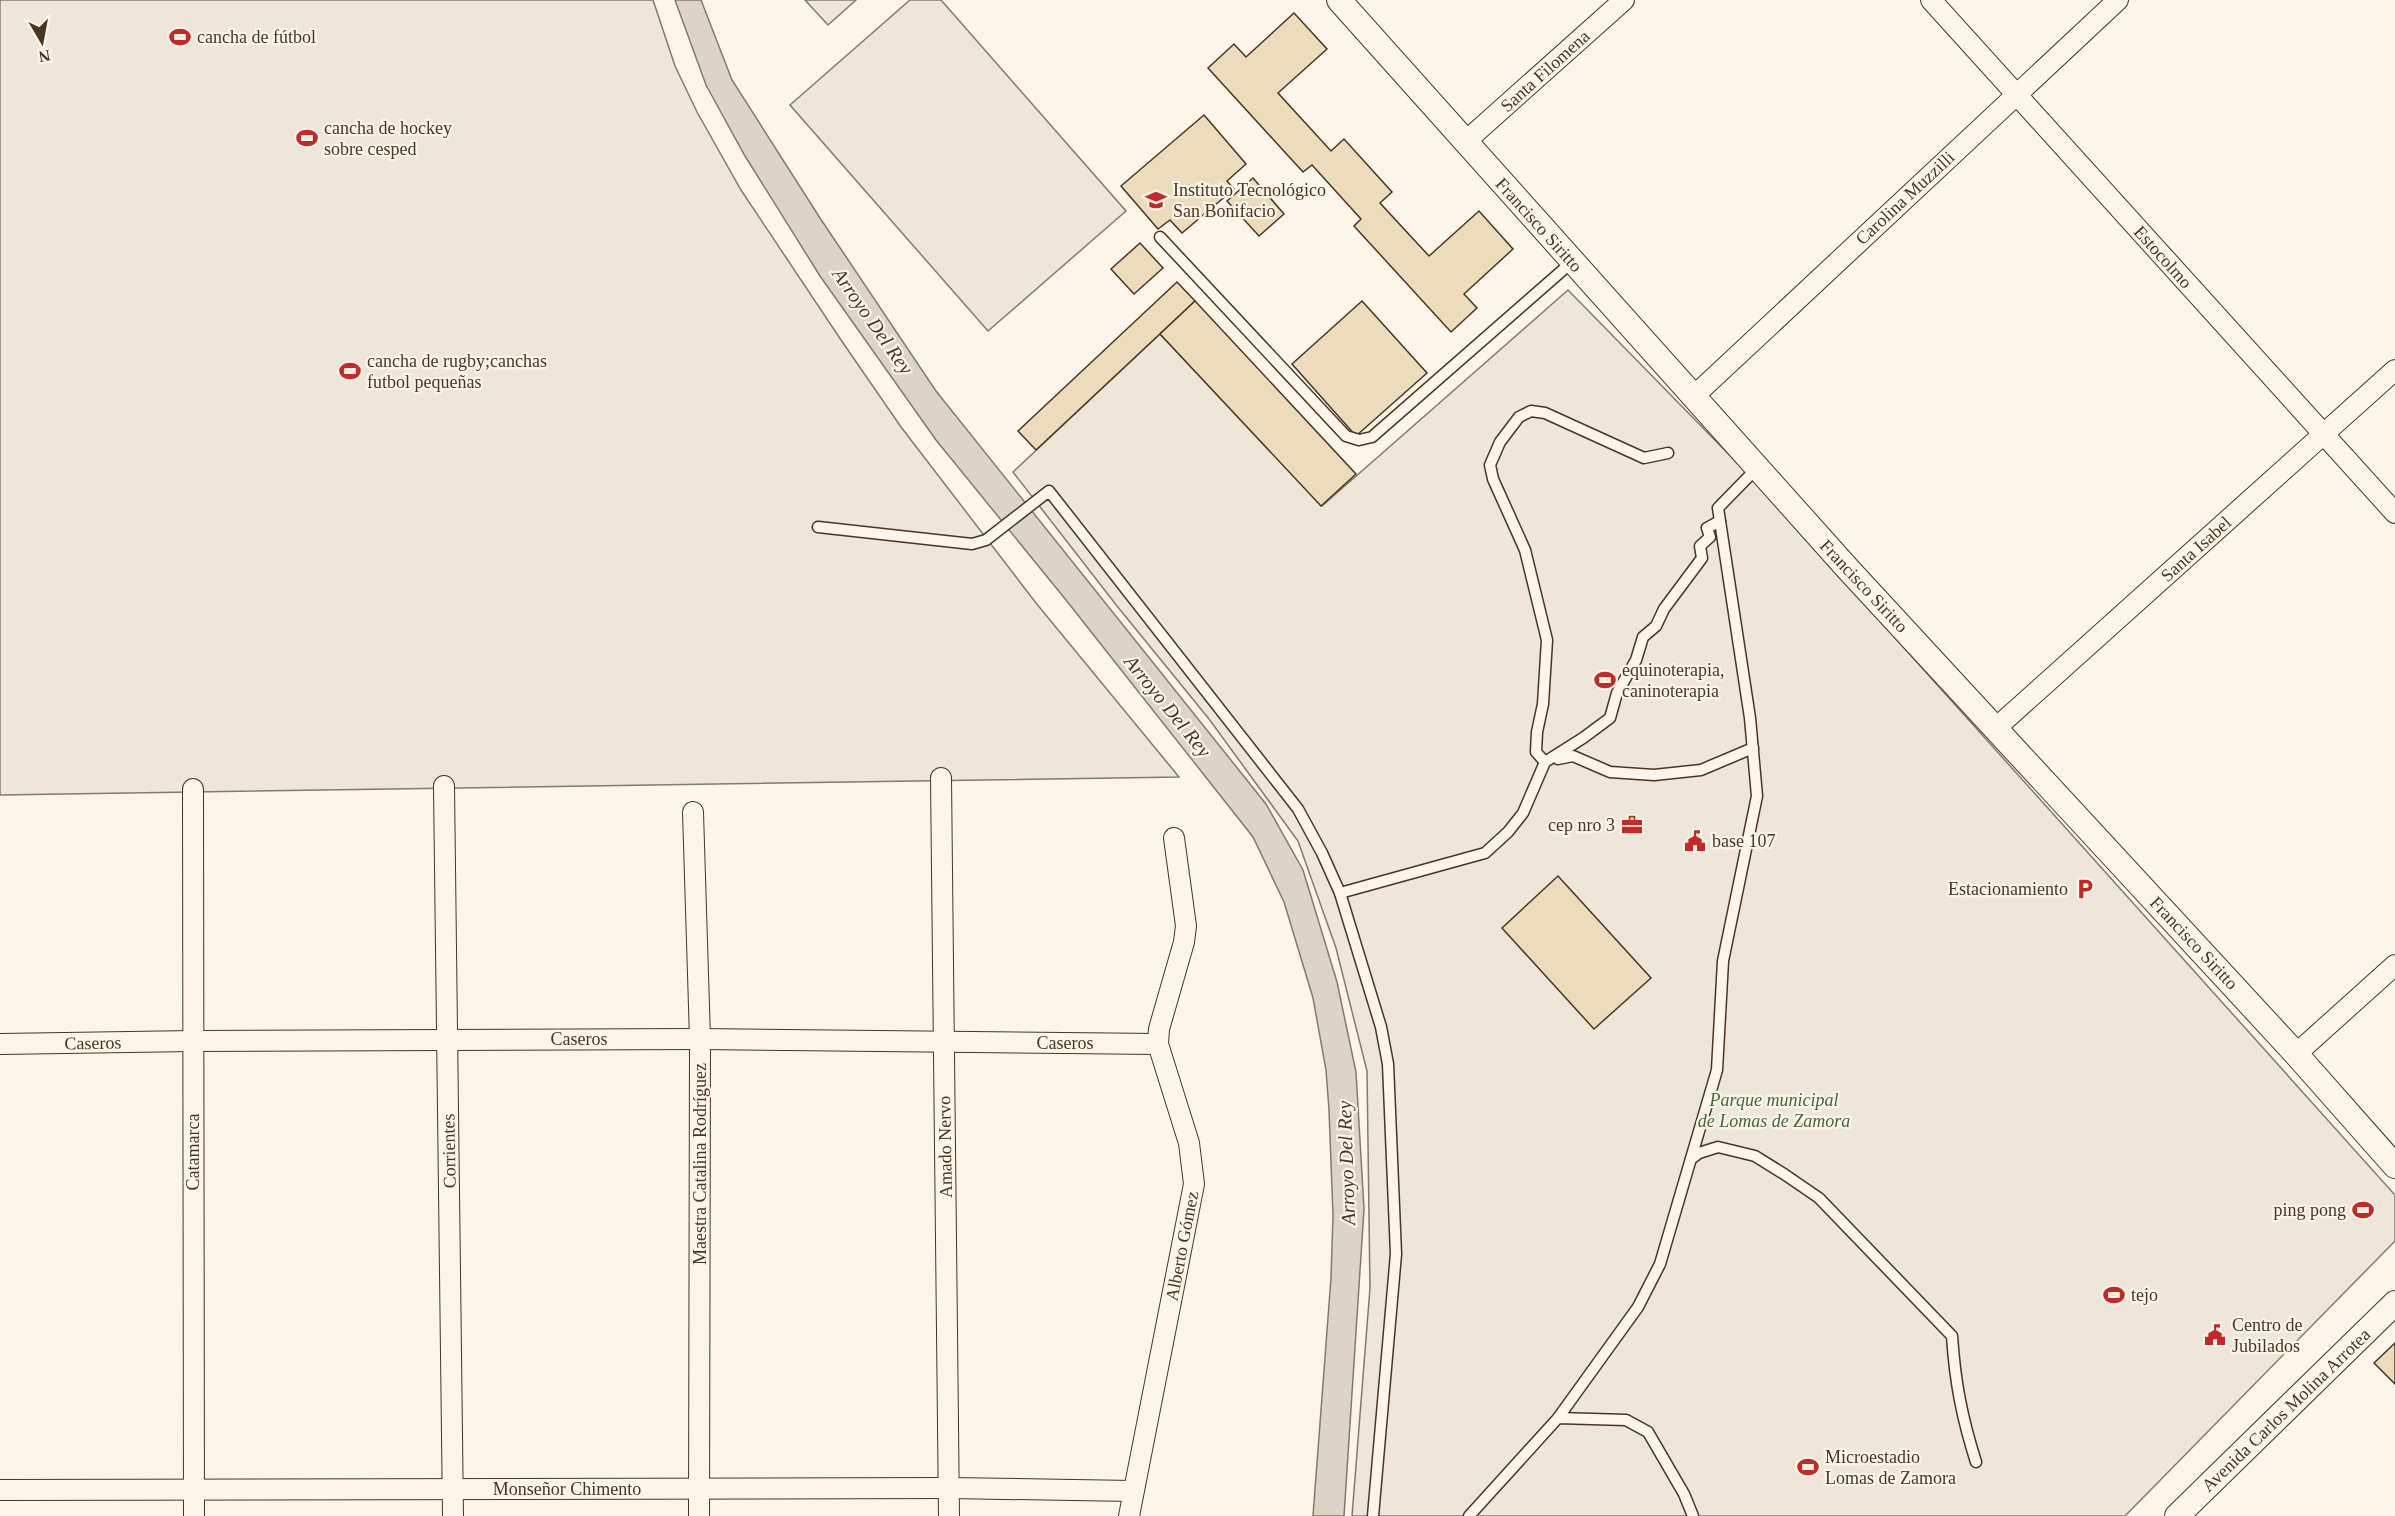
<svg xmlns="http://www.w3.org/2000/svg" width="2395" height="1516" font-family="'Times New Roman',serif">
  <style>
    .green { fill: #ede6d9; stroke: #887966; stroke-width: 1.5 }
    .water { fill: #dcd4c6; stroke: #887966; stroke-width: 1.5 }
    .building { fill: #ecdcbc; stroke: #4a3520; stroke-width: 1.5 }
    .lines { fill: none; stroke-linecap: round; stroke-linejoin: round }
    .service-casing { stroke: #4a3520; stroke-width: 13 }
    .minor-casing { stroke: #4a3520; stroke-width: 22 }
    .tertiary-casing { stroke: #4a3520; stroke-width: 26 }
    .service { stroke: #fbf6e9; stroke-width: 10 }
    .minor { stroke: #fbf6e9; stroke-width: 20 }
    .tertiary { stroke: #fbf6e9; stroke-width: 24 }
    .labels { text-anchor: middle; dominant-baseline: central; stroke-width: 4.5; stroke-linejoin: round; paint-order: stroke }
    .poi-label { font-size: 18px; fill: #4a3520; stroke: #fbf6e9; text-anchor: start }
    .street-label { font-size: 18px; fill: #4a3520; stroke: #fbf6e9 }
    .park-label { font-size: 18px; font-style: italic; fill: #436837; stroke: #fbf6e9 }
    .water-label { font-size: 20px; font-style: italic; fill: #4a3520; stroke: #fbf6e9 }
  </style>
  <rect width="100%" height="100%" fill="#fbf6e9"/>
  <g class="green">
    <path d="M0 0H653L675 66 697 112 741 190 841 340 901 427 1036 603 1179 777 0 795Z"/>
    <path d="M805 0H856L828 25Z"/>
    <path d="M910 0H941L1126 211 988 331 790 105Z"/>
    <path d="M1568 290 1749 475 2395 1195V1241L2125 1516H1352L1370 1288 1367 1071 1336 948 1298 841 1209 719 1117 606 1013 472 1160 334 1322 506Z"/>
  </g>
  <path class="water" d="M675 0H701L732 80 820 218 936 391 1266 804 1303 870 1337 982 1356 1072 1364 1209 1344 1516H1313L1331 1278 1333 1215 1329 1110 1326 1070 1313 998 1284 902 1253 837 1066 600 936 440 820 276 745 156 706 85Z"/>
  <g class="building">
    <path d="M1294 13 1327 49 1278 93 1331 151 1344 139 1392 192 1380 203 1429 256 1479 211 1513 249 1464 294 1477 308 1451 332 1354 226 1361 219 1312 165 1303 172 1208 68 1234 44 1246 57Z"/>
    <path d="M1204 115 1246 164 1227 181 1234 189 1182 233 1170 220 1158 229 1121 186Z"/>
    <path d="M1253 178 1284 214 1259 236 1227 201Z"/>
    <path d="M1140 243 1163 268 1134 294 1111 269Z"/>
    <path d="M1177 282 1195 301 1036 450 1018 431Z"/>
    <path d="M1195 301 1356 474 1321 506 1160 334Z"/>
    <path d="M1362 301 1427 373 1356 436 1292 364Z"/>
    <path d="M1558 876 1651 978 1594 1029 1502 928Z"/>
    <path d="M2395 1343V1384L2374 1363Z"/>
  </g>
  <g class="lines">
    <defs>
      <g id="service">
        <path d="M1160 237 1346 436 1359 440 1372 437 1572 262"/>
        <path d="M818 527 972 544 986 540 1049 491 1298 809 1322 853 1340 893 1381 1027 1388 1064 1396 1254 1373 1516"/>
        <path d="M1558 759 1573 756 1610 772 1654 775 1701 770 1753 748"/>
        <path d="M1545 762 1536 752 1537 732 1543 704 1547 640 1525 550 1493 479 1490 465 1500 442 1519 417 1531 411 1545 413 1644 458 1668 453"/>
        <path d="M1340 893 1485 853 1508 832 1523 813 1545 762 1583 738 1610 718 1617 693 1636 660 1643 637 1656 626 1664 609 1702 558 1700 546 1710 537 1707 528 1720 521"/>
        <path d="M1691 1159 1699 1153 1718 1147 1755 1156 1784 1174 1819 1198 1952 1336C1955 1382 1962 1418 1976 1462"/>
        <path d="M1558 1418 1638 1307 1660 1264 1717 1070 1723 961 1757 796 1750 718 1718 508 1757 468"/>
        <path d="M1469 1516 1558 1418 1626 1420 1648 1432 1684 1494 1693 1516"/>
      </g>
      <g id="minor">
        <path d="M1931 0 2395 513"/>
        <path d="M1465 142 1624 0"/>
        <path d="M1693 397 2118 0"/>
        <path d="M1996 728 2395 370"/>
        <path d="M941 778 949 1516"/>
        <path d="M444 786 453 1516"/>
        <path d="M193 789 194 1516"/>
        <path d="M693 812 700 1039 699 1516"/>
        <path d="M0 1044 193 1041 700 1039 1158 1044"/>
        <path d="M2296 1054 2395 965"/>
        <path d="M0 1490 949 1488 1133 1491"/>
        <path d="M1129 1516 1194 1184 1189 1143 1158 1044 1159 1029 1184 942 1186 926 1174 838"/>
      </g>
      <g id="tertiary">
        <path d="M1339 0 1848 569 2296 1054 2395 1166"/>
        <path d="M2177 1516 2395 1303"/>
      </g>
    </defs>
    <use href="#service" class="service-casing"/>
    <use href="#minor" class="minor-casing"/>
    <use href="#tertiary" class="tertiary-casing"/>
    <use href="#service" class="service"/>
    <use href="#minor" class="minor"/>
    <use href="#tertiary" class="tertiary"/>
  </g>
  <defs>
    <symbol id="stadium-bare" viewBox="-9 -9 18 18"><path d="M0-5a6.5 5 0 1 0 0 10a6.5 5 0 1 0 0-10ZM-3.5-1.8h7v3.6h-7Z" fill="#c62828" stroke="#fbf6e9" stroke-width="2.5" paint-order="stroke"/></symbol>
    <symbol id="school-bare" viewBox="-9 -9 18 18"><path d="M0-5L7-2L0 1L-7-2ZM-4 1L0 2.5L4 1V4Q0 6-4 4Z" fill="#c62828" stroke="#fbf6e9" stroke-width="2.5" paint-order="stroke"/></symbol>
    <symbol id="office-bare" viewBox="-9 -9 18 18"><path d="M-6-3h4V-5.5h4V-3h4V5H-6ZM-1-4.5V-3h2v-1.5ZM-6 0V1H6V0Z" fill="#c62828" stroke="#fbf6e9" stroke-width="2.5" paint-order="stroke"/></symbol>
    <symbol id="civic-bare" viewBox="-9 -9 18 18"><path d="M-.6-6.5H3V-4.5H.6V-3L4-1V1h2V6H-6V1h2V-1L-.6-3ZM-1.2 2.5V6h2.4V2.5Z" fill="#c62828" stroke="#fbf6e9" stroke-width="2.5" paint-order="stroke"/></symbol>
    <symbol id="parking-bare" viewBox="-9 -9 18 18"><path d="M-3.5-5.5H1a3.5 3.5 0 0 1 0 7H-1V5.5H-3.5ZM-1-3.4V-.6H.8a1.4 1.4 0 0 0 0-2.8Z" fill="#c62828" stroke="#fbf6e9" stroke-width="2.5" paint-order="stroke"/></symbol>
  </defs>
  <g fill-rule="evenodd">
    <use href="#stadium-bare" x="165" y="22" width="30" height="30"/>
    <use href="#stadium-bare" x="292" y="123" width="30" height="30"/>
    <use href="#school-bare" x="1141" y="185" width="30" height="30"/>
    <use href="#stadium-bare" x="335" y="356" width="30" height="30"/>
    <use href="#stadium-bare" x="1590" y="665" width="30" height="30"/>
    <use href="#office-bare" x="1617" y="810" width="30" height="30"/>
    <use href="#civic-bare" x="1680" y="826" width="30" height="30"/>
    <use href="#parking-bare" x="2070" y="874" width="30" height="30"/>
    <use href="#stadium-bare" x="2348" y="1195" width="30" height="30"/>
    <use href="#stadium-bare" x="2099" y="1280" width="30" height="30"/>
    <use href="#civic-bare" x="2200" y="1320" width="30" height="30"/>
    <use href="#stadium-bare" x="1793" y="1452" width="30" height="30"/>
  </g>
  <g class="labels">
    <g class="poi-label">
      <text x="197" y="37">cancha de fútbol</text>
      <text x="324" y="128">cancha de hockey<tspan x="324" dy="21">sobre cesped</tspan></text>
      <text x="1173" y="190">Instituto Tecnológico<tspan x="1173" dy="21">San Bonifacio</tspan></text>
      <text x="367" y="361">cancha de rugby;canchas<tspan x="367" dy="21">futbol pequeñas</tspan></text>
      <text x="1622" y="670">equinoterapia,<tspan x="1622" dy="21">caninoterapia</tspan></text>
      <text x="1615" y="825" text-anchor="end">cep nro 3</text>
      <text x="1712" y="841">base 107</text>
      <text x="2068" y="889" text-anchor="end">Estacionamiento</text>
      <text x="2346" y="1210" text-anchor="end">ping pong</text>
      <text x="2131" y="1295">tejo</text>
      <text x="2232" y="1325">Centro de<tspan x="2232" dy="21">Jubilados</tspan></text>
      <text x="1825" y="1457">Microestadio<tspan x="1825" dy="21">Lomas de Zamora</tspan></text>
    </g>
    <g class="street-label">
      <text transform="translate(1545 71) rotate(-42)">Santa Filomena</text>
      <text transform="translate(1905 198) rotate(-43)">Carolina Muzzilli</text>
      <text transform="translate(1539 225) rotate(48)">Francisco Siritto</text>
      <text transform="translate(2163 257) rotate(48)">Estocolmo</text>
      <text transform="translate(2196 549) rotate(-42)">Santa Isabel</text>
      <text transform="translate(1864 586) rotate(47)">Francisco Siritto</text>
      <text transform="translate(2194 943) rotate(47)">Francisco Siritto</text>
      <text x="579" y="1039">Caseros</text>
      <text transform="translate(93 1043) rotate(-1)">Caseros</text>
      <text x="1065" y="1043">Caseros</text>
      <text transform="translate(945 1147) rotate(-91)">Amado Nervo</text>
      <text transform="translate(449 1151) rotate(-91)">Corrientes</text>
      <text transform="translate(193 1152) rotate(-90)">Catamarca</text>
      <text transform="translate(700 1164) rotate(-90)">Maestra Catalina Rodríguez</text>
      <text transform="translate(1182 1246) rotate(-79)">Alberto Gómez</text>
      <text transform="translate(2286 1410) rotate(-44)">Avenida Carlos Molina Arrotea</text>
      <text x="567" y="1489">Monseñor Chimento</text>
    </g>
    <g class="park-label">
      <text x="1774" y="1100">Parque municipal<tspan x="1774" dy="21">de Lomas de Zamora</tspan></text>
    </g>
    <g class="water-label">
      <text transform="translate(873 321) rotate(55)">Arroyo Del Rey</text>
      <text transform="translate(1168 706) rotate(51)">Arroyo Del Rey</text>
      <text transform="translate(1346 1163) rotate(-92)">Arroyo Del Rey</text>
    </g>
  </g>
  <g transform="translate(42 42) rotate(170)" stroke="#fbf6e9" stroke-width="4.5" paint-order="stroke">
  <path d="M0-4.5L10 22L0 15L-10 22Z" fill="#4a3520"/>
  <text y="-9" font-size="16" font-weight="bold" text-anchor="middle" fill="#4a3520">N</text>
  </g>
</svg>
